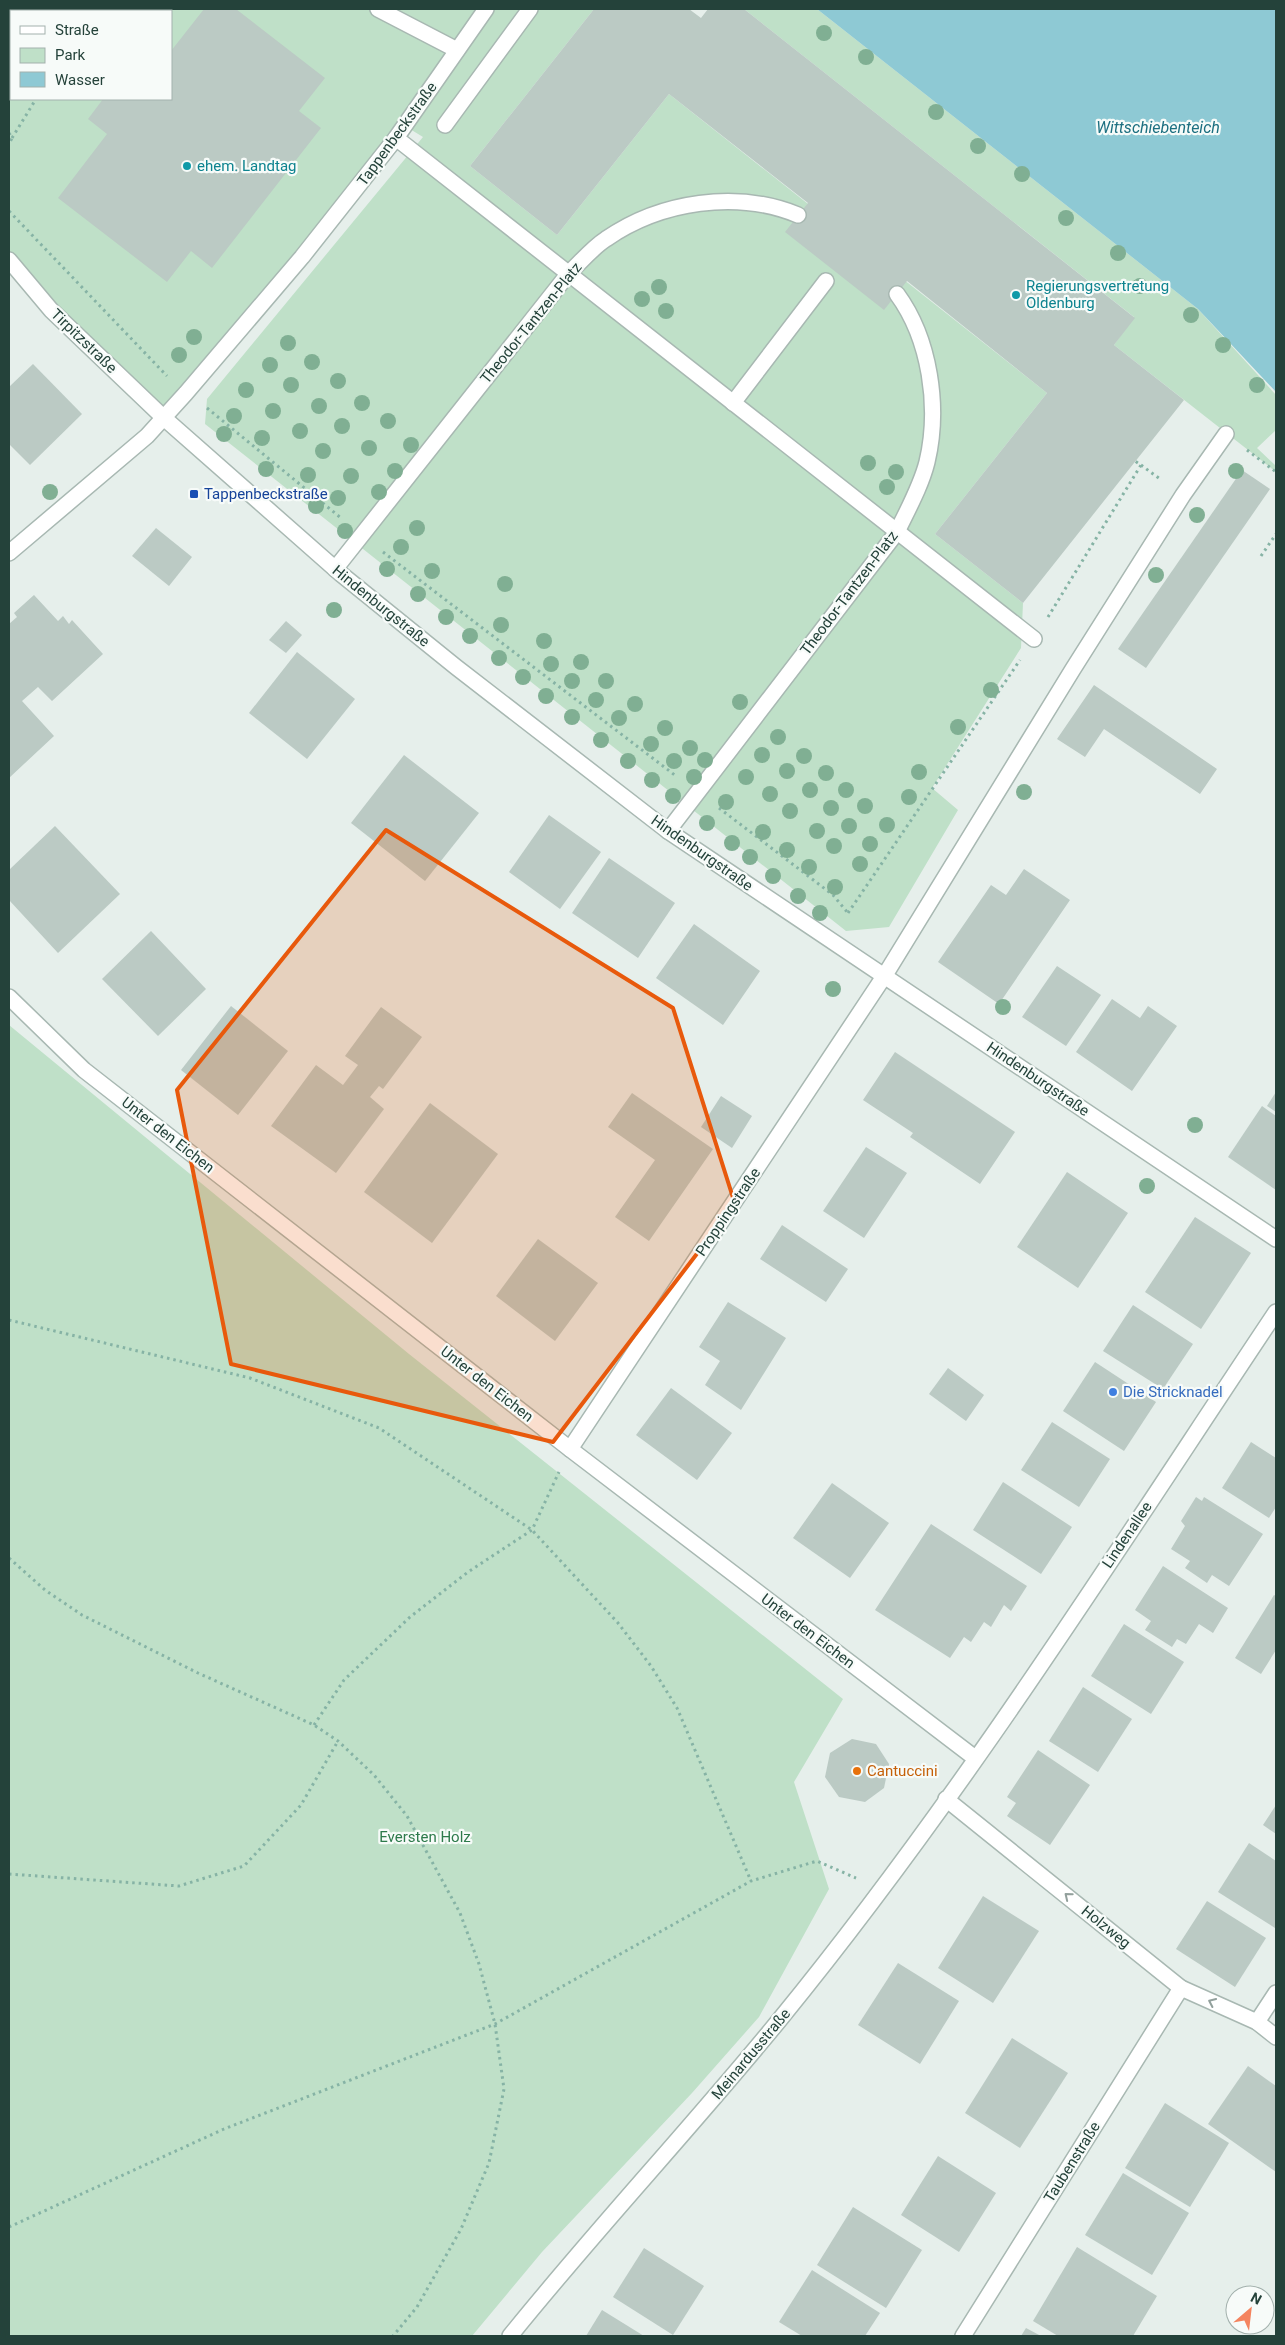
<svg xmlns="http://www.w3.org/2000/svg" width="1285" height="2345" font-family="Roboto,sans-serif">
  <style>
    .green { fill: #bfe0c8 }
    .water { fill: #8ec9d4 }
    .building { fill: #bbcac4 }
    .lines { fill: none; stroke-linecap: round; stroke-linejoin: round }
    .lane-casing { stroke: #a8b8b2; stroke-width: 18 }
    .street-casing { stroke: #a8b8b2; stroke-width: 18 }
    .path { stroke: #86b3a5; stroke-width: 3; stroke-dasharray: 2.5 4; stroke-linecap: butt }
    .lane { stroke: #fff; stroke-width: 15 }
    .street { stroke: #fff; stroke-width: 15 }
    .tree { fill: #80af93 }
    .oneway { stroke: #92a09c }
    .marked { fill: #e8590c; fill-opacity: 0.2; stroke: #e8590c; stroke-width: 4; stroke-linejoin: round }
    .culture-dot { fill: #0f9aa8; stroke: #f7fbf9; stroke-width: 2 }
    .transit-dot { fill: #1a4fb4; stroke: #f7fbf9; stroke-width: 2 }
    .shop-dot { fill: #3f7fe0; stroke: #f7fbf9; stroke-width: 2 }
    .food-dot { fill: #e8710a; stroke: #f7fbf9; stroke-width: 2 }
    .labels { text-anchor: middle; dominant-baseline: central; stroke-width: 4.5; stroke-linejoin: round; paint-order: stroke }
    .street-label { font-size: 15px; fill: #24423a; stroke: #f7fbf9 }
    .culture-label { font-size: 15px; fill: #0d838f; stroke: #f7fbf9; text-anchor: start }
    .transit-label { font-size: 15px; fill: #164399; stroke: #f7fbf9; text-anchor: start }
    .shop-label { font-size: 15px; fill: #366cbe; stroke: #f7fbf9; text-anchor: start }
    .food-label { font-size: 15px; fill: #c56008; stroke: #f7fbf9; text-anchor: start }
    .park-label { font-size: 15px; fill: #2d7a4b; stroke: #f7fbf9 }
    .water-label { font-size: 16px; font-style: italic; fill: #1c6f80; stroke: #f7fbf9 }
  </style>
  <rect width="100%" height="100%" fill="#e6efeb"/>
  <g class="green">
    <path d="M29 9H594L470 166 557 235 669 94 1047 393 935 534 1023 603 1021 648 932 788 958 810 889 927 846 931 205 424 207 399 423 137 405 126 164 418 9 257V12L11 11V99H171V11H11Z"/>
    <path d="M744 9H817L1198 309 1276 395V430L1257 448 1276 466V472L1114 345 1134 317Z"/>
    <path d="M9 1025 409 1354 843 1699 794 1782 829 1889 759 2017 692 2093 542 2252 472 2336H9Z"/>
  </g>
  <path class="water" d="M817 9H1276V392L1198 309Z"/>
  <g class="building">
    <path d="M204 9H236L325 78 299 111 321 128 212 268 191 251 167 282 58 198 107 134 88 119 103 99H171V51Z"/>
    <path d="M594 9H689L701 18 708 9H744L1135 318 1114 345 1184 400 1023 603 935 534 1047 393 907 281 884 310 785 232 808 203 669 94 557 235 470 166Z"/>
    <path d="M33 364 82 414 30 465 9 444V387Z"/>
    <path d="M1242 470 1270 489 1146 668 1118 649Z"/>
    <path d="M156 528 192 557 169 586 132 556Z"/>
    <path d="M34 595 58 621 63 616 69 624 72 620 103 654 52 701 38 687 22 701 54 736 9 778V624L17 617 14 613Z"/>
    <path d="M286 621 302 635 286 653 269 640Z"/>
    <path d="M297 652 355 699 307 759 249 713Z"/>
    <path d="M1094 685 1217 769 1200 794 1104 729 1085 757 1057 739Z"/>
    <path d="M404 755 479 813 425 881 351 823Z"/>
    <path d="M549 815 601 852 560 909 509 872Z"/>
    <path d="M55 826 120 894 58 953 9 900V870Z"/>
    <path d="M609 858 675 903 638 958 572 913Z"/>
    <path d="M1024 869 1070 900 999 1004 938 962 991 885 1006 895Z"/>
    <path d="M694 924 760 971 723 1025 656 978Z"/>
    <path d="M151 931 206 989 158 1036 102 979Z"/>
    <path d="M1057 966 1101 995 1066 1046 1022 1017Z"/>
    <path d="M1112 999 1140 1018 1148 1006 1177 1026 1132 1091 1076 1052Z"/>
    <path d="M231 1006 288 1051 238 1115 181 1070Z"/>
    <path d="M381 1007 422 1037 383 1089 379 1086 370 1097 384 1109 336 1173 271 1126 316 1065 343 1085 358 1065 345 1056Z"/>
    <path d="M895 1052 1015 1132 980 1184 910 1137 913 1133 863 1100Z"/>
    <path d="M1276 1092V1112L1267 1106Z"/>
    <path d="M632 1093 713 1149 649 1241 615 1217 655 1160 608 1127Z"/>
    <path d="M721 1096 752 1116 732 1148 701 1127Z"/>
    <path d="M430 1103 498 1154 432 1243 364 1192Z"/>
    <path d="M1262 1106 1276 1116V1190L1228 1157Z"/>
    <path d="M866 1147 907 1173 864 1238 823 1211Z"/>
    <path d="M1067 1172 1128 1213 1078 1288 1017 1247Z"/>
    <path d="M1195 1217 1251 1253 1201 1329 1145 1292Z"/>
    <path d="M782 1225 848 1269 826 1302 760 1259Z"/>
    <path d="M538 1239 598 1283 555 1341 496 1296Z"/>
    <path d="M728 1302 786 1338 741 1410 705 1385 720 1361 699 1347Z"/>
    <path d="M1133 1305 1193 1344 1163 1389 1103 1351Z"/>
    <path d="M1095 1362 1156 1402 1124 1451 1063 1411Z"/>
    <path d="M948 1368 984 1395 966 1421 929 1394Z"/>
    <path d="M671 1388 732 1433 697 1480 636 1435Z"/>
    <path d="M1052 1422 1110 1459 1079 1507 1021 1470Z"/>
    <path d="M1251 1442 1276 1458V1507L1269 1518 1222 1488Z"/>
    <path d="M1003 1482 1072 1527 1041 1574 973 1530Z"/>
    <path d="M832 1483 889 1523 850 1578 793 1538Z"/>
    <path d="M1196 1497 1202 1501 1204 1497 1263 1534 1229 1586 1212 1575 1207 1583 1185 1568 1190 1561 1171 1549 1185 1526 1181 1521Z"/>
    <path d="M931 1524 1027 1586 1011 1611 1004 1605 991 1627 984 1622 971 1642 964 1637 950 1658 875 1610Z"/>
    <path d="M1163 1566 1228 1608 1213 1633 1199 1624 1186 1644 1177 1639 1172 1647 1145 1630 1151 1621 1135 1610Z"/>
    <path d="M1274 1595 1276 1596V1650L1261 1674 1235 1658Z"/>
    <path d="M1124 1624 1184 1662 1151 1714 1091 1676Z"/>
    <path d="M1083 1687 1132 1719 1098 1772 1049 1741Z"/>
    <path d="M852 1739 876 1744 889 1764 884 1788 865 1802 839 1797 825 1777 830 1753Z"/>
    <path d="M1038 1750 1090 1785 1050 1845 1007 1816 1016 1803 1007 1797Z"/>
    <path d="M1276 1805V1834L1263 1825Z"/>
    <path d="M1249 1843 1276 1861 1275 1928 1218 1892Z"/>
    <path d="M983 1896 1039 1931 993 2003 938 1968Z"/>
    <path d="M1207 1901 1266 1938 1235 1987 1176 1949Z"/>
    <path d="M898 1963 959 2001 920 2064 858 2025Z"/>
    <path d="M1012 2038 1068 2073 1020 2148 965 2113Z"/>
    <path d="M1248 2066 1276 2086V2172L1208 2124Z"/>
    <path d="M1165 2103 1229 2143 1190 2207 1125 2168Z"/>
    <path d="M938 2156 996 2193 959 2252 901 2215Z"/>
    <path d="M1123 2173 1189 2213 1152 2275 1085 2235Z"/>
    <path d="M853 2207 922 2250 886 2308 817 2265Z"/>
    <path d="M1077 2247 1157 2296 1133 2336H1058L1033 2321Z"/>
    <path d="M644 2248 704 2286 673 2335 613 2297Z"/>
    <path d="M812 2270 880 2313 865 2336H802L779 2322Z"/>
    <path d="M602 2310 644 2336H586Z"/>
    <path d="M1026 2328 1041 2336H1021Z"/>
  </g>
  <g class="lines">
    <defs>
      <g id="lane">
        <path d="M378 9 457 50"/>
        <path d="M445 125 530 9"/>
        <path d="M396 138 1034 639"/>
        <path d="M733 403 826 281"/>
        <path d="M335 569 569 273C581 262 592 248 606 239 661 201 737 190 798 215"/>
        <path d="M668 831 897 532C908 509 921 486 927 462 940 407 930 339 897 294"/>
        <path d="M885 975 1073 669 1183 495 1226 434"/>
      </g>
      <g id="street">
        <path d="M9 260 51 310 164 418 341 574 456 667 668 831 1276 1239"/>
        <path d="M9 553 147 436 186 393 302 257 396 138 486 9"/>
        <path d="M9 997 84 1070 570 1449 975 1758"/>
        <path d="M570 1449 885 975"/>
        <path d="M946 1799 1181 1988 1257 2022 1276 2037"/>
        <path d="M1257 2022 1276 1993"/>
        <path d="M510 2336C597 2228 693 2126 781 2018 963 1795 1117 1550 1276 1312"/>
        <path d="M963 2336 1181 1988"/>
      </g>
    </defs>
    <use href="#lane" class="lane-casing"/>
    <use href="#street" class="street-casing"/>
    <g class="path">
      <path d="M92 11 94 9"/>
      <path d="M9 133 12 138 9 144"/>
      <path d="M12 138 36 99"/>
      <path d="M9 211 167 376"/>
      <path d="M207 408 341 518"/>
      <path d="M1247 450 1276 472"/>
      <path d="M1141 465 1160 479"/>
      <path d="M383 552 676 776"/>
      <path d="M1261 556 1276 534"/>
      <path d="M1048 617 1141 465 1135 461"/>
      <path d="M719 808 833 895 848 913"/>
      <path d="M848 913 1020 660"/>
      <path d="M9 1320 250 1378 379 1428 532 1530 618 1623 651 1666 677 1708 751 1881"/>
      <path d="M9 1558 45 1590 82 1615 198 1673 314 1725 338 1741 374 1775 407 1816 460 1913 479 1964 495 2024 504 2089 489 2163 461 2229 417 2307 393 2336"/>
      <path d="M314 1725 344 1680 410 1617 468 1572 532 1530 559 1472"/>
      <path d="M9 1874 179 1886 244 1866 301 1805 338 1741"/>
      <path d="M9 2227 224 2129 495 2024 751 1881 817 1861 856 1878"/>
    </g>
    <use href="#lane" class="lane"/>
    <use href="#street" class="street"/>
  </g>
  <g class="tree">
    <circle cx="824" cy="33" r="8"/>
    <circle cx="866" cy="57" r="8"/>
    <circle cx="936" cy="112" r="8"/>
    <circle cx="978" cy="146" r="8"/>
    <circle cx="1022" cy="174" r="8"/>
    <circle cx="1066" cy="218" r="8"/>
    <circle cx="1118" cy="253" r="8"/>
    <circle cx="1140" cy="286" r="8"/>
    <circle cx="659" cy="287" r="8"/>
    <circle cx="642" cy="299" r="8"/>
    <circle cx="666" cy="311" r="8"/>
    <circle cx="1191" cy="315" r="8"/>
    <circle cx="194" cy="337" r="8"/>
    <circle cx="288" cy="343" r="8"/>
    <circle cx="1223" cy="345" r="8"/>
    <circle cx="179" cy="355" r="8"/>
    <circle cx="312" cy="362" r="8"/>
    <circle cx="270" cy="365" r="8"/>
    <circle cx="338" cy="381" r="8"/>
    <circle cx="291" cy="385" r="8"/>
    <circle cx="1257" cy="385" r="8"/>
    <circle cx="246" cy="390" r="8"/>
    <circle cx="362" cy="403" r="8"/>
    <circle cx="319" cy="406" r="8"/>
    <circle cx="273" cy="411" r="8"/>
    <circle cx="234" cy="416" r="8"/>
    <circle cx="388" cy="421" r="8"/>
    <circle cx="342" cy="426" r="8"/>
    <circle cx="300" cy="431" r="8"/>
    <circle cx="224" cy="434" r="8"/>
    <circle cx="262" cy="438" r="8"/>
    <circle cx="411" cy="445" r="8"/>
    <circle cx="369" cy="448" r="8"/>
    <circle cx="323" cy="451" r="8"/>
    <circle cx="868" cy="463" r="8"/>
    <circle cx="266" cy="469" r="8"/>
    <circle cx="395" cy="471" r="8"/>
    <circle cx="1236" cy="471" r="8"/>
    <circle cx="896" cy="472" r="8"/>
    <circle cx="308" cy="475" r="8"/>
    <circle cx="351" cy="476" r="8"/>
    <circle cx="887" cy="487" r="8"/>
    <circle cx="50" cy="492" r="8"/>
    <circle cx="379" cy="492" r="8"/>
    <circle cx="338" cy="498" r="8"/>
    <circle cx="316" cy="506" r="8"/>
    <circle cx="1197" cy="515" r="8"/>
    <circle cx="417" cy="528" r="8"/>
    <circle cx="345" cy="531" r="8"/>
    <circle cx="401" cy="547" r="8"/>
    <circle cx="387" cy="569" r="8"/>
    <circle cx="432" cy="571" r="8"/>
    <circle cx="1156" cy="575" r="8"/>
    <circle cx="505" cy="584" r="8"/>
    <circle cx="418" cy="594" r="8"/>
    <circle cx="334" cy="610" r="8"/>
    <circle cx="446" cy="617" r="8"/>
    <circle cx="501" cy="625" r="8"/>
    <circle cx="470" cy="636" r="8"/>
    <circle cx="544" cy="641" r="8"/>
    <circle cx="499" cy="658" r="8"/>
    <circle cx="581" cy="662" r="8"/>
    <circle cx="551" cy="664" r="8"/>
    <circle cx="523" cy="677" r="8"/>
    <circle cx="572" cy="681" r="8"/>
    <circle cx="606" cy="681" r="8"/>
    <circle cx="991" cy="690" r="8"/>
    <circle cx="546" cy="696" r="8"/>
    <circle cx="596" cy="700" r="8"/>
    <circle cx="740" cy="702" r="8"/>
    <circle cx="635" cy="704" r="8"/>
    <circle cx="572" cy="717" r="8"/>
    <circle cx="619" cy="718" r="8"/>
    <circle cx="958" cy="727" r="8"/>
    <circle cx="665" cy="728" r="8"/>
    <circle cx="778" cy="737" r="8"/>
    <circle cx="601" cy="740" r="8"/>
    <circle cx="651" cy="744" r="8"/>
    <circle cx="690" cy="748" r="8"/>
    <circle cx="762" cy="755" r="8"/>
    <circle cx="804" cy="756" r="8"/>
    <circle cx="705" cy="760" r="8"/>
    <circle cx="628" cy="761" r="8"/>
    <circle cx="674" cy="761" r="8"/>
    <circle cx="787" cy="771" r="8"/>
    <circle cx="919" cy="772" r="8"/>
    <circle cx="826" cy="773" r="8"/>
    <circle cx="694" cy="777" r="8"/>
    <circle cx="746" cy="777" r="8"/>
    <circle cx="652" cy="780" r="8"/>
    <circle cx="810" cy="790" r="8"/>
    <circle cx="846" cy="790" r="8"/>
    <circle cx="1024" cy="792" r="8"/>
    <circle cx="770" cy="794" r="8"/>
    <circle cx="673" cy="796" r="8"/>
    <circle cx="909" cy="797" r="8"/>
    <circle cx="726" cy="802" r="8"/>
    <circle cx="865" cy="806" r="8"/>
    <circle cx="831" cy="808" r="8"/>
    <circle cx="790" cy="811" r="8"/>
    <circle cx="707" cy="823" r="8"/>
    <circle cx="887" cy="825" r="8"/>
    <circle cx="849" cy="826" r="8"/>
    <circle cx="817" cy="831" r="8"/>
    <circle cx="763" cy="832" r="8"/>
    <circle cx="732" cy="843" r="8"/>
    <circle cx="870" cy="844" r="8"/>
    <circle cx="834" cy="846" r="8"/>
    <circle cx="787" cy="850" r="8"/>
    <circle cx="750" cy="857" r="8"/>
    <circle cx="860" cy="864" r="8"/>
    <circle cx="809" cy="867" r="8"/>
    <circle cx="773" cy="876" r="8"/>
    <circle cx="835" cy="887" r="8"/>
    <circle cx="798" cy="896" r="8"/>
    <circle cx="820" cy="913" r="8"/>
    <circle cx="833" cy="989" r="8"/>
    <circle cx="1003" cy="1007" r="8"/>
    <circle cx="1195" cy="1125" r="8"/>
    <circle cx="1147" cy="1186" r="8"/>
  </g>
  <defs><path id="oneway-chevron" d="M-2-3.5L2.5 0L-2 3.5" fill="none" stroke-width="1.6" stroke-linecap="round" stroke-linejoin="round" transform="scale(1.25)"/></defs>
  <g class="oneway">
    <use href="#oneway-chevron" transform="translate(1068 1896) rotate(-141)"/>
    <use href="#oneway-chevron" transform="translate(1212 2002) rotate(-155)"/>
  </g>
  <path class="marked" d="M386 830 673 1008 735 1204 553 1442 231 1364 177 1090Z"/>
  <g class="culture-dot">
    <circle cx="187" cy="166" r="5"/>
    <circle cx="1016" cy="295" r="5"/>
  </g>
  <rect class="transit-dot" x="189" y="489" width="10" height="10" rx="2.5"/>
  <circle class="shop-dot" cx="1113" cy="1392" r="5"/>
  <circle class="food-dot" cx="857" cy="1771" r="5"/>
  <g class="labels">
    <g class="street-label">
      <text transform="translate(397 134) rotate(-54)">Tappenbeckstraße</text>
      <text transform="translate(531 323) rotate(-51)">Theodor-Tantzen-Platz</text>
      <text transform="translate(84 341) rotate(44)">Tirpitzstraße</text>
      <text transform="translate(849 593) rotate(-53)">Theodor-Tantzen-Platz</text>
      <text transform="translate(381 606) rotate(39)">Hindenburgstraße</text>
      <text transform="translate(702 853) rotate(35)">Hindenburgstraße</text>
      <text transform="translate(1038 1079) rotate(34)">Hindenburgstraße</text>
      <text transform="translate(168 1135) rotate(38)">Unter den Eichen</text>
      <text transform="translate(728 1212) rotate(-56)">Proppingstraße</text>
      <text transform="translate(487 1384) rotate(38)">Unter den Eichen</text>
      <text transform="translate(1127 1535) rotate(-56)">Lindenallee</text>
      <text transform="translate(808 1631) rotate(37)">Unter den Eichen</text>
      <text transform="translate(1106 1927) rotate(39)">Holzweg</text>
      <text transform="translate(751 2054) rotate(-50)">Meinardusstraße</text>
      <text transform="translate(1072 2162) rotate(-58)">Taubenstraße</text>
    </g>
    <g class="culture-label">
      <text x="197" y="166">ehem. Landtag</text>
      <text x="1026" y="286">Regierungsvertretung<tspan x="1026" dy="17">Oldenburg</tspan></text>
    </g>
    <g class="transit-label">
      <text x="204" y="494">Tappenbeckstraße</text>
    </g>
    <g class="shop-label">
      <text x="1123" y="1392">Die Stricknadel</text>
    </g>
    <g class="food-label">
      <text x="867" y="1771">Cantuccini</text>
    </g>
    <g class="park-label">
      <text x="425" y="1837">Eversten Holz</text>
    </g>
    <g class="water-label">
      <text x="1158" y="127">Wittschiebenteich</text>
    </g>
  </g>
  <rect width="1285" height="2345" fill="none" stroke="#24423a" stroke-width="20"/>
  <rect x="10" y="10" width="162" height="90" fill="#f7fbf9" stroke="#a3b1ad"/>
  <rect x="20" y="26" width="25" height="8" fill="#ffffff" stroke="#a3b1ad"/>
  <text x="55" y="35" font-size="15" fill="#24423a">Straße</text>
  <rect x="20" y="48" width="25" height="15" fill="#bfe0c8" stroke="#a3b1ad"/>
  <text x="55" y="60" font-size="15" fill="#24423a">Park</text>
  <rect x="20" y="72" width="25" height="15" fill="#8ec9d4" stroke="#a3b1ad"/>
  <text x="55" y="85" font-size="15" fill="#24423a">Wasser</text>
  <g transform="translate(1250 2310) rotate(28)"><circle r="24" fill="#f7fbf9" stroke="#a3b1ad"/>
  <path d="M0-4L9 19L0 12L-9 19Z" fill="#f4845f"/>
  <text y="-8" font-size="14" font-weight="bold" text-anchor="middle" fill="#24423a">N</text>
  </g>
</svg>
